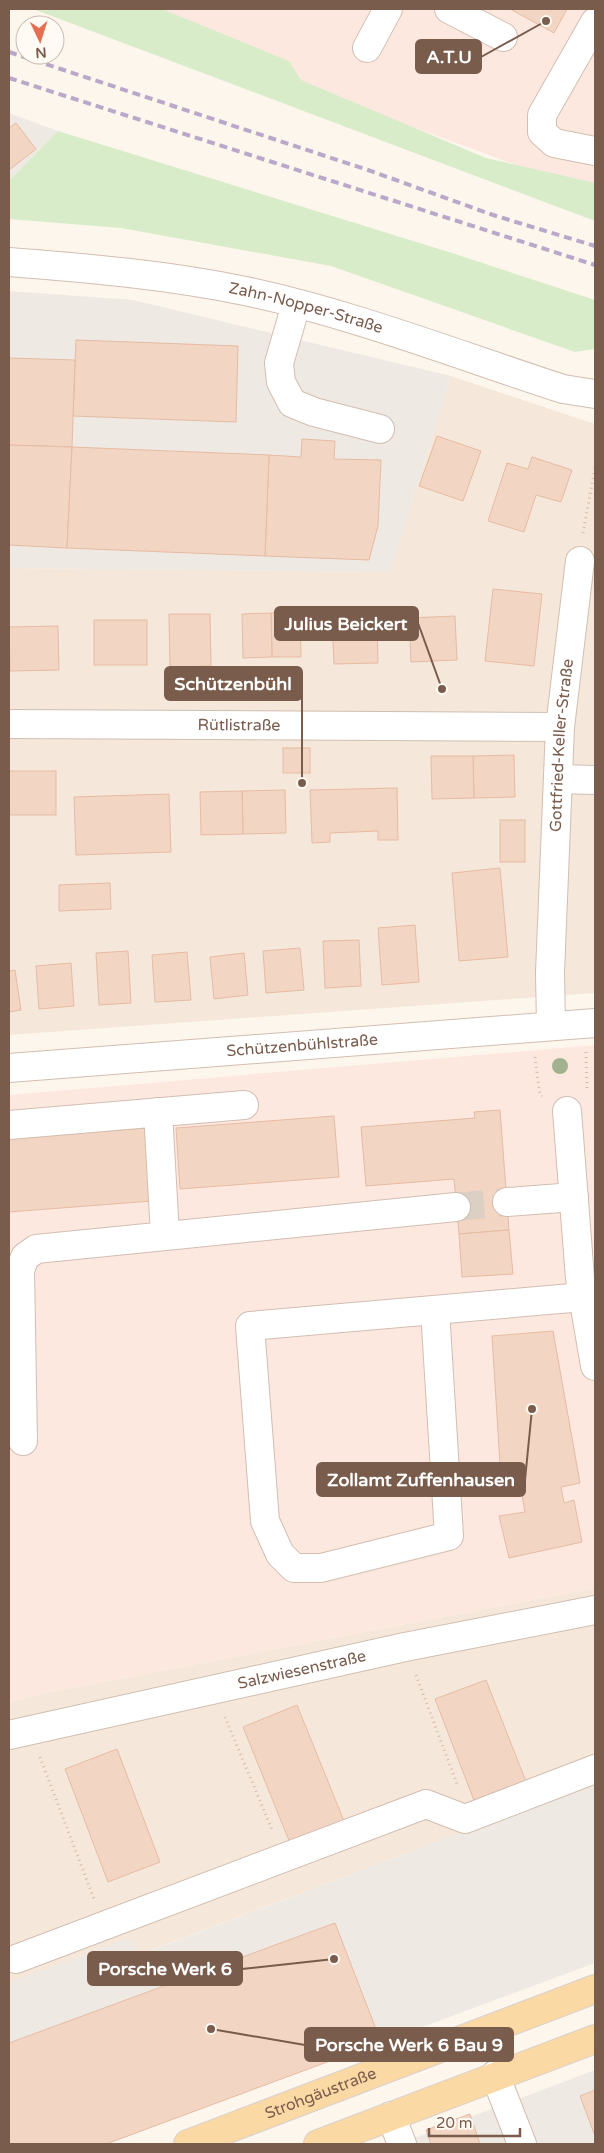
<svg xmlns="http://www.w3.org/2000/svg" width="604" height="2153" font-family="'Varela Round',sans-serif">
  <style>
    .residential { fill: #f5e8da }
    .commercial { fill: #fde8e0 }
    .industrial { fill: #efe9e4 }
    .green { fill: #d8ecc9 }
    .building { fill: #f3d5c3; stroke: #e6bba3 }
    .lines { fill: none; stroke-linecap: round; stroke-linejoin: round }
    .minor-tunnel { stroke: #dcd0c4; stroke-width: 28; stroke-dasharray: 28 14; stroke-linecap: butt }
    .minor-casing { stroke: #d1beb0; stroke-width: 30 }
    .major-casing { stroke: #dad1cd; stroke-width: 30 }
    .path { stroke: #d9b8a5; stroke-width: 3; stroke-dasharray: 1 4; stroke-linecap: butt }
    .minor { stroke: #fff; stroke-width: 28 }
    .major { stroke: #fbd9a5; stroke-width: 28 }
    .rail { stroke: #b9a8c9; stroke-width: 4; stroke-dasharray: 8 5; stroke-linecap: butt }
    .tree { fill: #a0b28e }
    .labels { text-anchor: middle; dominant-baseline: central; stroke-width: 4.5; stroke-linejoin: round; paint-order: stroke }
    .street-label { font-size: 16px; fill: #7a5c4d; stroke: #fffaf3 }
    .leader { fill: none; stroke: #7a5c4d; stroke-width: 2 }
    .callout-dot { fill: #7a5c4d; stroke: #fffaf3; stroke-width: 2 }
    .callout { fill: #7a5c4d; stroke: #7a5c4d; stroke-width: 2 }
    .callout-label { font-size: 18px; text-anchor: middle; font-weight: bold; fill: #fff }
  </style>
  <rect width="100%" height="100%" fill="#fdf6ec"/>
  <g class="residential">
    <path d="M451 376 595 424V993L9 1035V568L390 572Z"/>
    <path d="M595 1588V1782L138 1955 130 1938 9 1983V1702L45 1693Z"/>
  </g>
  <g class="commercial">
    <path d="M104 9H595V194L135 25Z"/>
    <path d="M595 1045V1588L45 1693 9 1702V1095Z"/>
  </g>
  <g class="industrial">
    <path d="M9 113 58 131 9 181Z"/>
    <path d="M9 291 133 300 451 376 390 572 9 568Z"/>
    <path d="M595 1782V1963L107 2144H9V1983L131 1937 139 1955Z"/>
    <path d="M595 2070V2144H398Z"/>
  </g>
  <g class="green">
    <path d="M33 9H162L289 61 301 80 486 158 595 183V221Z"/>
    <path d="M58 131 452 253 595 300V349L575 352 331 266 121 228 9 219V181Z"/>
  </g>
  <g class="building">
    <path d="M510 9H567L554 33Z"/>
    <path d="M16 123 36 149 9 170V128Z"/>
    <path d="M76 340 238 346 236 422 73 416Z"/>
    <path d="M9 358 75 360 72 447 9 445Z"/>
    <path d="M437 436 481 451 463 501 419 486Z"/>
    <path d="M302 439 335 441 334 459 381 460 378 526 369 560 265 556 269 455 301 457Z"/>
    <path d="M9 445 72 447 67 548 9 545Z"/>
    <path d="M72 447 269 455 265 556 67 548Z"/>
    <path d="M532 457 572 470 561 502 536 495 524 532 488 521 507 463 528 469Z"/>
    <path d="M493 589 542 594 534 666 485 661Z"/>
    <path d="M300 612 301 657H272L271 613Z"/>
    <path d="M271 613 272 657 243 658 242 614Z"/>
    <path d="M169 614H210L211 666 170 667Z"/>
    <path d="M455 616 457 660 411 662 409 618Z"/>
    <path d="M377 619 378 663 334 664 332 620Z"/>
    <rect x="94" y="620" width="53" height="45"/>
    <path d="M58 626 59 670 10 671 9 627Z"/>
    <rect x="283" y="748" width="27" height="25"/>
    <path d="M514 755 515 797 474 798 473 756Z"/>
    <path d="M431 756H473L474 798 432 799Z"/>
    <rect x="9" y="771" width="47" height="44"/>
    <path d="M397 788 398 840H378V831L330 833V842L312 843 310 790Z"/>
    <path d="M285 790 286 833 243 834 242 791Z"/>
    <path d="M242 791 243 834 201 835 200 792Z"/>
    <path d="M169 794 171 852 76 855 74 797Z"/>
    <rect x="500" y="820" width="25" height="42"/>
    <path d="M500 868 508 957 459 961 452 873Z"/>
    <path d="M110 883 111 909 59 911V885Z"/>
    <path d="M415 925 419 982 382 985 378 928Z"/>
    <path d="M359 940 361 986 325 988 323 941Z"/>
    <path d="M300 948 304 990 266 993 263 951Z"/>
    <path d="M128 951 131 1003 99 1005 96 953Z"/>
    <path d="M187 952 191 1000 155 1002 152 955Z"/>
    <path d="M244 953 248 995 214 999 210 957Z"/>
    <path d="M71 963 74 1006 39 1009 36 966Z"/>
    <path d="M15 970 21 1010 9 1012V971Z"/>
    <path d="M500 1110 509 1230 459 1234 454 1179 366 1186 361 1127 475 1118 474 1112Z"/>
    <path d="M334 1116 339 1177 180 1189 176 1128Z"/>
    <path d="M147 1128 152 1201 9 1212V1138Z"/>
    <path d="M509 1230 513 1274 462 1277 459 1234Z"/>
    <path d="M553 1331 580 1483 561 1487 564 1503 574 1500 582 1542 509 1558 499 1516 525 1512 522 1495 502 1496 492 1336Z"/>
    <path d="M486 1680 527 1784 475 1803 435 1699Z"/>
    <path d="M297 1705 344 1821 290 1843 243 1727Z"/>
    <path d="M117 1749 160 1862 108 1882 65 1769Z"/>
    <path d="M335 1923 381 2042 106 2144H9V2043Z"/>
    <path d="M595 2090V2136L580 2096Z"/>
    <path d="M470 2114 480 2144H431L426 2130Z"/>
  </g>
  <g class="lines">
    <path class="minor-tunnel" d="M456 1207 507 1202"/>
    <defs>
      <g id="minor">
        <path d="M449 9 503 37"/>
        <path d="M595 22 542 115V132L554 143 595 151"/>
        <path d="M367 48 388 9"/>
        <path id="s1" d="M9 262C87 268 168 275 245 291 353 314 458 355 563 389L595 394"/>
        <path d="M296 305 279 363 281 382 292 403 314 412 380 429"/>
        <path id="s2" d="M9 724 560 727"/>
        <path d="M558 779 595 780"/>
        <path id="s3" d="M551 1025 550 973 560 727 580 561"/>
        <path id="s4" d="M9 1068 595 1023"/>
        <path d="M567 1111 580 1278 595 1366"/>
        <path d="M158 1112 165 1235"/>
        <path d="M9 1125 244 1105"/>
        <path d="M507 1202 574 1197"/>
        <path d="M435 1310 449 1536 321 1568H294L280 1554 265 1521 250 1326 583 1297"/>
        <path d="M23 1441 20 1270 25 1257 36 1249 456 1207"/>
        <path id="s5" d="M9 1735 405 1647 595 1610"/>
        <path d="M16 1959 426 1804 465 1819 595 1769"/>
        <path d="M495 2075 522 2144"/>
        <path d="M391 2116 402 2144"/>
      </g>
      <g id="major">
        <path id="s6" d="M188 2144 595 1989"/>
        <path d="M318 2144 595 2039"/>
      </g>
    </defs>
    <use href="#minor" class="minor-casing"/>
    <use href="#major" class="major-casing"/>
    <g class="path">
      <path d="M583 533 595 468"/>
      <path d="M586 1052 587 1089"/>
      <path d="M535 1057 540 1095 542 1096"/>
      <path d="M416 1675 457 1784"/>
      <path d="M225 1717 273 1832"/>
      <path d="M40 1757 94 1899"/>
    </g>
    <use href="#minor" class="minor"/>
    <use href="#major" class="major"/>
    <g class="rail">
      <path d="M9 52 368 170 493 215 595 246"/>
      <path d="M9 78 595 265"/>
    </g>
  </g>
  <circle class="tree" cx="560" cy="1066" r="8"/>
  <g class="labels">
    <g class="street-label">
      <text stroke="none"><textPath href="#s1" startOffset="301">Zahn-Nopper-Straße</textPath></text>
      <text stroke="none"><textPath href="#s2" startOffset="230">Rütlistraße</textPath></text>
      <text stroke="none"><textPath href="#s3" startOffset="280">Gottfried-Keller-Straße</textPath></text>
      <text stroke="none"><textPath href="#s4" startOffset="294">Schützenbühlstraße</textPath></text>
      <text stroke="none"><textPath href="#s5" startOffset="300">Salzwiesenstraße</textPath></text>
      <text stroke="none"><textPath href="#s6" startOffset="142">Strohgäustraße</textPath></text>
    </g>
  </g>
  <path class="leader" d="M546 21L481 57M442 689L418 623M302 783L302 684M532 1409L525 1480M334 1959L242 1969M211 2029L305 2045"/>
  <g class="callout-dot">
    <circle cx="546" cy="21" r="5"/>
    <circle cx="442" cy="689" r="5"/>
    <circle cx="302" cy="783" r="5"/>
    <circle cx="532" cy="1409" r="5"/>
    <circle cx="334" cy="1959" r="5"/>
    <circle cx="211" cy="2029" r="5"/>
  </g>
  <g class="callout">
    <rect x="416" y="40" width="65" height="33" rx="5"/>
    <rect x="275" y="607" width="143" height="33" rx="5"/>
    <rect x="165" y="667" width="137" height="33" rx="5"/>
    <rect x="317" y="1463" width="208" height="33" rx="5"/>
    <rect x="88" y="1952" width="154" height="33" rx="5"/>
    <rect x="305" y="2028" width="208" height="33" rx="5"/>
  </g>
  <g class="callout-label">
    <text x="449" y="63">A.T.U</text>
    <text x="346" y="630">Julius Beickert</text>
    <text x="233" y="690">Schützenbühl</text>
    <text x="421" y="1486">Zollamt Zuffenhausen</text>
    <text x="165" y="1975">Porsche Werk 6</text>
    <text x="409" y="2051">Porsche Werk 6 Bau 9</text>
  </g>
  <rect width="604" height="2153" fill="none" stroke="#7a5c4d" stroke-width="20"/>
  <g transform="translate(40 40) rotate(176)"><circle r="24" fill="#fffaf3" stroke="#cabbb1"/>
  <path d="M0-4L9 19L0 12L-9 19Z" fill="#e76f51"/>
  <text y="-8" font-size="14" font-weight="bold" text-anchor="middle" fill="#7a5c4d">N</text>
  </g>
  <path d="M429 2128v8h91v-8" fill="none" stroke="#7a5c4d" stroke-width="2.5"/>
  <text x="436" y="2128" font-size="15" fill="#7a5c4d" stroke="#fffaf3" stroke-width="4" paint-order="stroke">20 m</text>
</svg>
